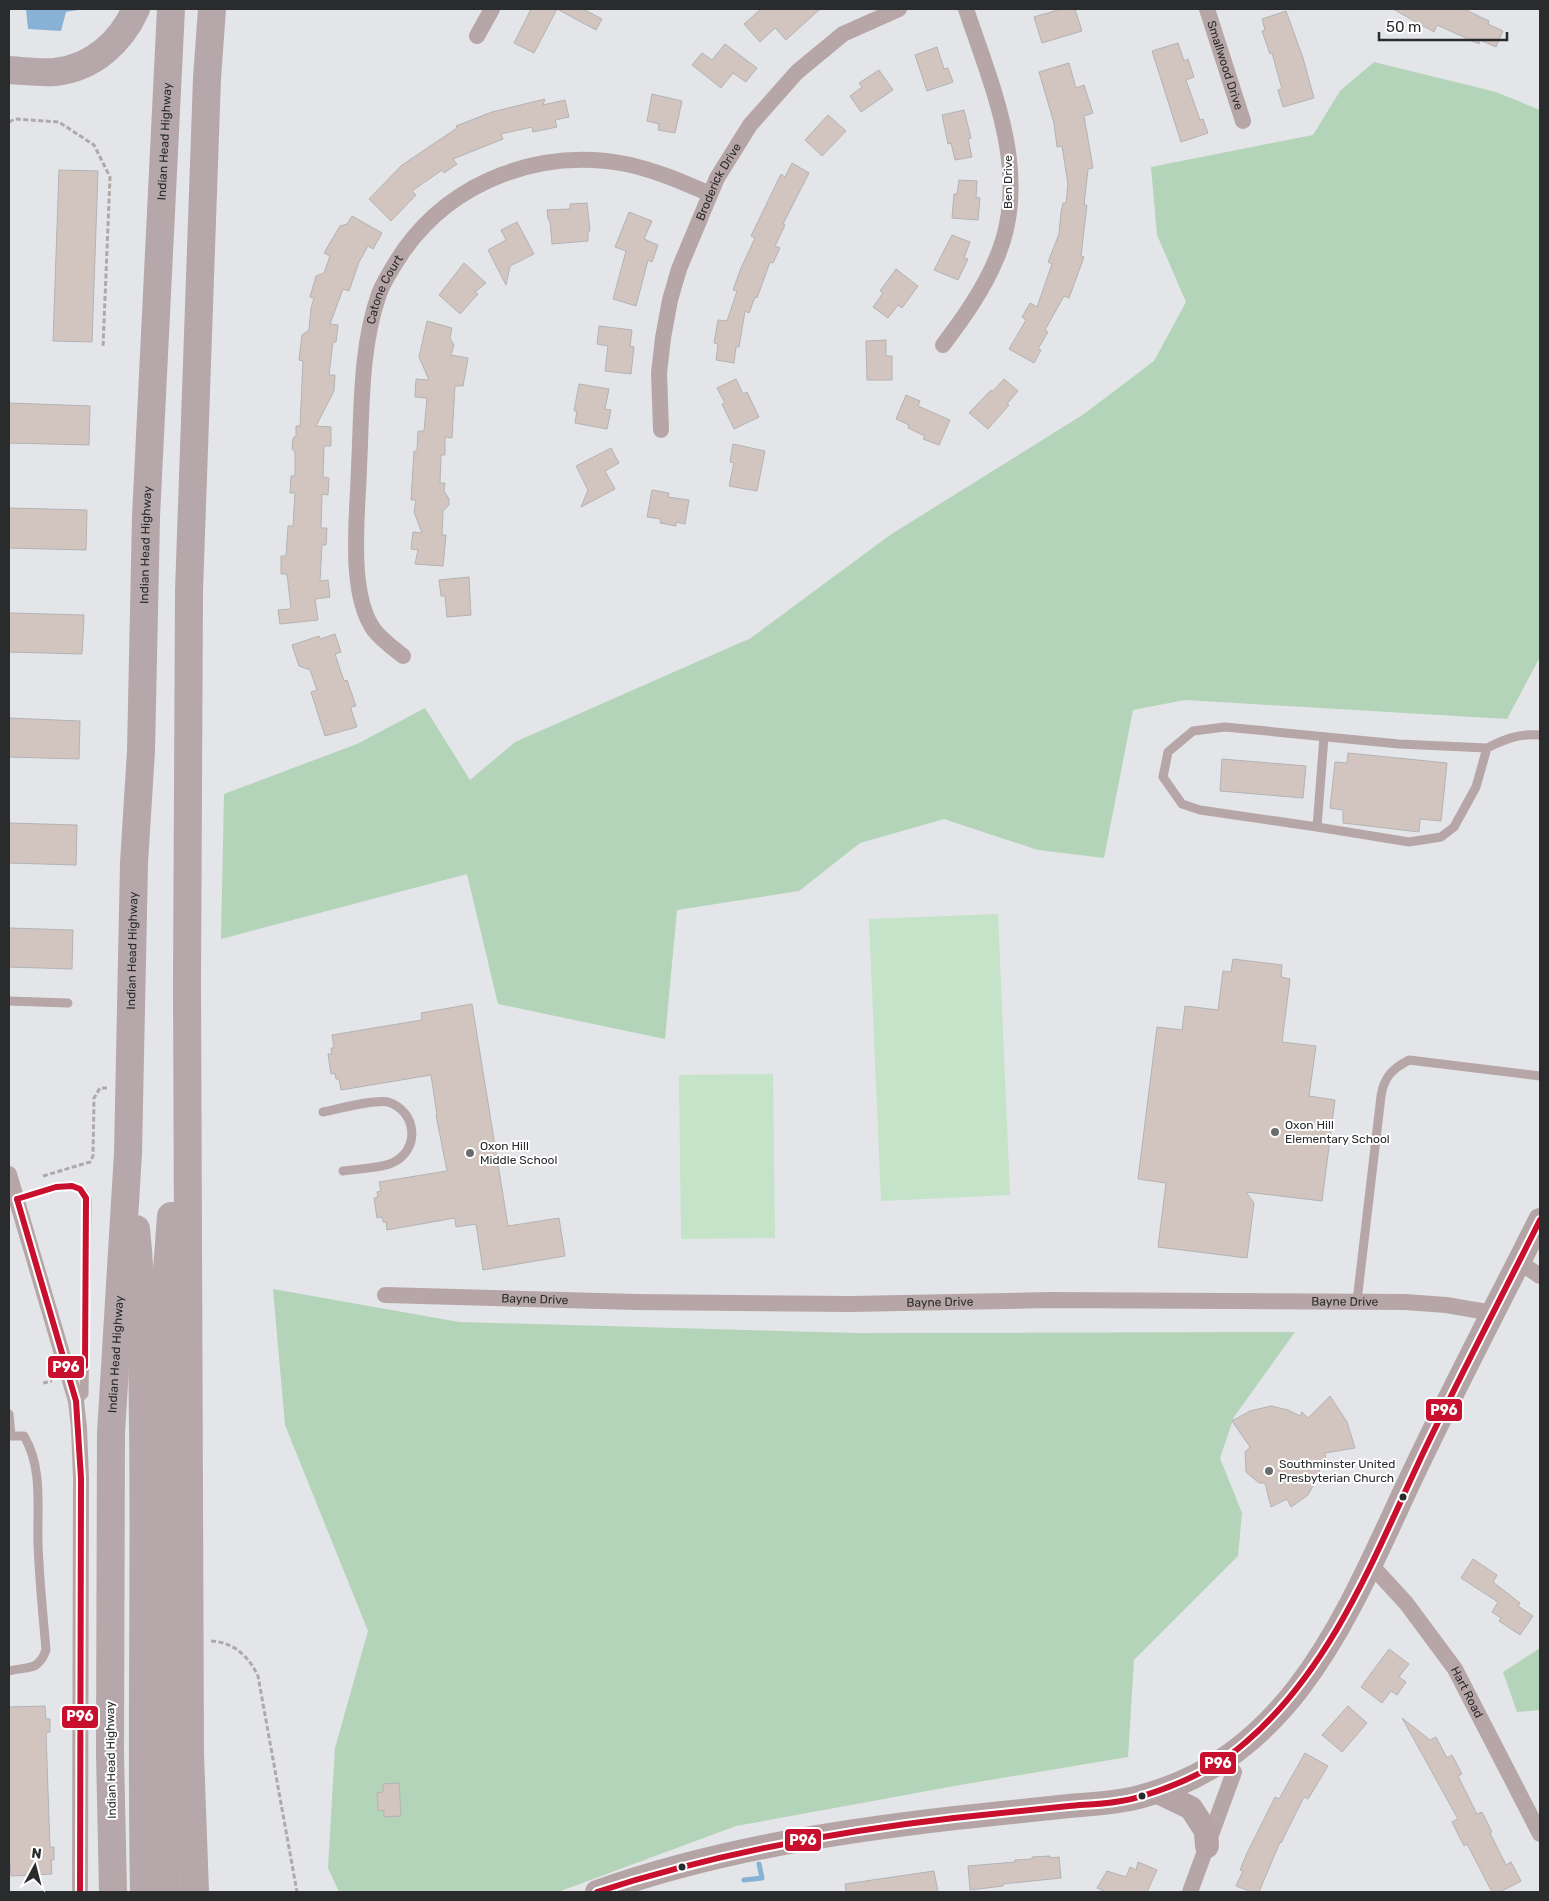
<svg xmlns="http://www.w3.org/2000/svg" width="1549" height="1901" font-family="Rubik,sans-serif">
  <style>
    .green { fill: #c4e3c8 }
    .forest { fill: #b3d4b8 }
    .water { fill: #87b2d5 }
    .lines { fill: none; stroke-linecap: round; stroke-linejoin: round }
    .stream { stroke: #87b2d5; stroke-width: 5 }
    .building { fill: #d2c5c0; stroke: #b3b3b4 }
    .path { stroke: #b0a9a9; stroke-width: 3; stroke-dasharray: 5 2.5; stroke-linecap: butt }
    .service { stroke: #b7a6a7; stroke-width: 9 }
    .minor { stroke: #b7a6a7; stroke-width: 16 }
    .secondary { stroke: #b5a4a6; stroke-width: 24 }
    .trunk { stroke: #b6a7aa; stroke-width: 28 }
    .bus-1-casing { stroke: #fff; stroke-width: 10 }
    .bus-1 { stroke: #c8102e; stroke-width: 6 }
    .poi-dot { fill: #6a6c6e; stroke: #fff; stroke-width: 2 }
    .bus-dot { fill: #292b2d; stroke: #fff; stroke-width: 2 }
    .labels { text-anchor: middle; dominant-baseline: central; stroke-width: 4; stroke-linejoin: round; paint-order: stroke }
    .street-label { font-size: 12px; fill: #292b2d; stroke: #fff }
    .poi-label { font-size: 12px; fill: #292b2d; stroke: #fff; text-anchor: start }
    .line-badge { stroke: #fff; stroke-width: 2 }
    .badge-label { font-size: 14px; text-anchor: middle; font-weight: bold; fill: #fff }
  </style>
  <rect width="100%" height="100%" fill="#e3e5e8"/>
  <g class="green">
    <path d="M998 914 1010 1195 881 1201 869 919Z"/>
    <path d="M773 1074 775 1238 681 1239 679 1075Z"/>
  </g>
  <g class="forest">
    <path d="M1374 62 1496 92 1540 110V657L1507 719 1185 700 1133 710 1104 858 1038 850 944 819 860 843 799 891 677 910 665 1039 498 1004 467 874 221 939 224 794 357 744 425 708 470 780 515 742 751 638 890 535 1084 414 1154 361 1186 302 1157 235 1151 167 1313 135 1340 91Z"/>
    <path d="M273 1289 459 1322 856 1333 1295 1332 1234 1417 1220 1458 1242 1513 1238 1556 1134 1660 1128 1757 960 1785 736 1826 558 1892H339L328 1868 335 1748 368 1631 285 1425Z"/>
    <path d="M1540 1648V1710L1517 1712 1503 1672Z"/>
  </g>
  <path class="water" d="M26 9H84L66 12 61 31 28 29Z"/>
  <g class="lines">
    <path class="stream" d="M744 1880 762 1878 759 1864"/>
  </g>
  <g class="building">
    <path d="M531 9H583L602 19 596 30 557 9 534 53 514 43Z"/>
    <path d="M761 9H820L786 40 775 28 760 42 744 24Z"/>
    <path d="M1061 9H1075L1082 31 1042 43 1034 17Z"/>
    <path d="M1393 9H1464L1489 21 1488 24 1503 31 1496 47 1480 40 1479 44 1437 25 1434 32Z"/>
    <path d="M1286 11 1303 58 1314 98 1283 107 1278 90 1282 89 1272 53 1270 54 1262 31 1265 30 1262 19Z"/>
    <path d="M1178 43 1184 61 1188 59 1194 77 1186 80 1200 120 1203 119 1208 133 1181 142 1152 51Z"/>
    <path d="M725 44 757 68 746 82 733 73 721 88 692 65 702 53 712 60Z"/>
    <path d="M937 47 944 69 948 68 953 82 927 91 915 55Z"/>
    <path d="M1069 63 1076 88 1084 85 1093 113 1084 116 1093 168 1088 169 1084 205H1087L1081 256 1084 257 1069 298 1064 296 1045 330 1048 332 1038 349 1041 350 1034 363 1009 349 1026 320 1022 317 1030 303 1037 307 1052 264 1048 262 1059 234 1061 212 1063 203H1066L1068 184 1062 146 1057 147 1054 123 1039 72Z"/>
    <path d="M879 70 893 90 861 112 850 96 862 87 859 83Z"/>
    <path d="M652 94 682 101 675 133 658 130 659 124 647 121Z"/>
    <path d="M545 99 543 105 565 100 569 117 555 120 557 127 533 132 532 127 501 134 503 139 453 159 457 164 444 173 442 170 412 191 416 195 391 221 369 199 402 165 457 128 456 126 492 112Z"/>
    <path d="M964 110 971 138 968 139 972 157 955 160 951 143 948 144 942 115Z"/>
    <path d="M828 115 846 131 822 156 805 140Z"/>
    <path d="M792 163 809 173 783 224 785 225 775 246 780 248 773 263 770 262 757 298 755 297 749 313 745 311 739 347H736L734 363 716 360 718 344 714 343 718 320 727 321 737 291 733 290 741 268 755 238 751 236 781 174 785 177Z"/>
    <path d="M59 170 98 171 92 342 53 341Z"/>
    <path d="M959 180 977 181 976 197 980 198 978 220 952 218 954 194H957Z"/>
    <path d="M587 203 590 231H588V241L552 244 550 222 548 219 547 210 570 209V204Z"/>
    <path d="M629 212 652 221 644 239 658 245 652 262 648 260 636 306 613 299 626 251 615 247Z"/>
    <path d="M352 216 382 233 373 249 368 246 359 262 349 291 343 289 330 324 338 325 336 342H333L329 375H335L334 391 316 426 331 427V446H324L323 477 329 478 328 495 322 494 321 528H327L326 545H322L320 581 328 580 330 597 315 599 318 620 280 624 278 610 291 609 287 574H281V556H286L288 526H293L295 493H290L291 476H295V452L292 449 293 438 296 436V426H300L303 361 299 360 302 335 309 330 311 308 314 298 310 297 316 276 324 273 330 256 324 253 340 226 347 224Z"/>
    <path d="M517 222 534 254 510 266 506 285 488 250 506 240 501 230Z"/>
    <path d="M952 235 970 242 964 258 968 259 958 280 934 270Z"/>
    <path d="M464 263 486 283 475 292 478 294 460 314 439 295Z"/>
    <path d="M896 269 918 286 902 308 898 305 888 318 873 307 883 293 880 291Z"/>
    <path d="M427 321 452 328 450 338 454 345 451 355 468 358 463 386H455L452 438 445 437V455H441L440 483H445L444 491 449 499V505L443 511 442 535H446L443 566 415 564 418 550 411 549 413 532 422 533 414 512 416 500H411L414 451H417L418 431H424L427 398 415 397 416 379 429 380 419 357Z"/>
    <path d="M599 326 632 330 630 346 634 347 631 374 605 371 608 346 597 344Z"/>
    <path d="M886 340V356H892V380H867L866 341Z"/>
    <path d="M736 379 743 394 747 392 759 417 734 429 722 404 725 403 717 388Z"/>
    <path d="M1004 379 1018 391 1007 404 1009 405 988 429 969 413 991 390 993 391Z"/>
    <path d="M579 384 609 389 605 409 611 410 607 429 575 423 577 411H574Z"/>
    <path d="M906 395 920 401 918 406 950 420 939 445 923 439 925 436 908 428 909 425 896 419Z"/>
    <path d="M9 403 90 406 89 445 9 443Z"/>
    <path d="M733 444 765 451 757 491 729 486 734 463 730 462Z"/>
    <path d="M611 448 619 463 605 471 615 489 581 507 588 490 576 466Z"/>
    <path d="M652 490 669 493 668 497 689 500 685 524 676 522V526L660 523 661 519 647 517Z"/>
    <path d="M9 508 87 510 86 550 9 548Z"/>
    <path d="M469 577 471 615 447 617 445 596H441L439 580Z"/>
    <path d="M9 613 84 615 82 654 9 652Z"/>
    <path d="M335 634 341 652 335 654 344 681 347 680 356 706 351 707V709L357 727 325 736 311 692 317 690 310 670 299 666 292 645 319 636 320 639Z"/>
    <path d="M9 718 80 721 79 759 9 757Z"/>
    <path d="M1348 753 1447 763 1441 821 1420 819 1419 832 1343 823V810L1330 808 1335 762 1347 763Z"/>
    <path d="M1222 759 1306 766 1303 798 1220 791Z"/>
    <path d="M9 823 77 825 76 865 9 863Z"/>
    <path d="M9 928 73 930 72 969 9 967Z"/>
    <path d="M1233 959 1282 965 1281 977 1290 979 1282 1042 1316 1046 1309 1096 1335 1100 1322 1201 1246 1192 1254 1203 1247 1258 1158 1247 1166 1183 1138 1179 1157 1027 1182 1030 1185 1006 1218 1010 1223 971 1231 972Z"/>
    <path d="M472 1004 508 1226 559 1218 565 1256 483 1270 476 1224 456 1227 455 1218 387 1230 386 1222H383L382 1217 377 1218 374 1198 378 1197 377 1192 381 1191 379 1182 447 1171 436 1115H437L431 1075 341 1090 339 1079H336L335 1073 331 1074 328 1054H332L331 1048H334L332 1035 422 1020 421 1013Z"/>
    <path d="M1330 1396 1347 1422 1355 1448 1325 1453 1326 1465 1321 1464 1318 1476 1308 1495 1291 1507 1287 1499 1271 1507 1265 1483H1259L1246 1472 1245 1452 1250 1447 1232 1421 1250 1411 1271 1406 1288 1410 1300 1416 1302 1412 1308 1418Z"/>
    <path d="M1473 1559 1497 1575 1493 1582 1520 1603 1518 1606 1533 1616 1520 1635 1499 1621 1501 1618 1492 1612 1498 1602 1461 1578Z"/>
    <path d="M1389 1649 1409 1664 1399 1677 1406 1682 1397 1695 1391 1691 1382 1703 1361 1687Z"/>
    <path d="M45 1706 46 1719H50V1732L46 1733 50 1847H54V1860H51L52 1874 11 1876 10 1862H9V1707Z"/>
    <path d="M1348 1706 1367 1723 1342 1752 1322 1735Z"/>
    <path d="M1402 1718 1430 1740 1436 1737 1447 1758 1452 1755 1462 1774 1458 1776 1477 1814 1482 1812 1492 1832 1490 1833 1506 1865 1511 1862 1521 1881 1500 1892H1492L1467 1844 1464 1846 1452 1822 1458 1819Z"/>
    <path d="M1305 1753 1328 1766 1308 1799 1304 1797 1281 1843 1280 1842 1259 1892H1252L1236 1886 1243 1871 1240 1870 1247 1853 1275 1797 1279 1799Z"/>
    <path d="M399 1783 401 1816 384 1817V1810L378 1811 377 1793 383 1792V1784Z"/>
    <path d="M1050 1856V1858L1059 1857 1061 1878 1003 1884V1886L970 1890 968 1866 1015 1862V1860L1032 1859V1857Z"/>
    <path d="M1138 1862 1157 1870 1147 1892H1106L1097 1888 1107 1871 1126 1877 1130 1867 1136 1870Z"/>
    <path d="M934 1871 938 1892H846L845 1884Z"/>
  </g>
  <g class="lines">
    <g class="path">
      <path d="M9 122 15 119 59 122 94 145 110 177 103 347"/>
      <path d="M43 1176 90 1162 93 1156 94 1098 100 1088H108"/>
      <path d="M43 1383 52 1381"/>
      <path d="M211 1641C234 1642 249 1657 258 1676L297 1892"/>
    </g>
    <g class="service">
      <path d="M1487 748 1399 744 1225 727 1193 731 1168 752 1163 777 1182 804 1200 810 1317 827 1409 842 1441 837 1454 827 1476 787 1487 748C1505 739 1520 733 1540 735"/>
      <path d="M1317 827 1324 737"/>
      <path d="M9 1001 68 1003"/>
      <path d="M323 1112C338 1109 375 1099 388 1102 417 1111 421 1150 392 1163 382 1168 356 1169 343 1171"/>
      <path d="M17 1199C32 1195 63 1181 78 1188 83 1190 85 1195 87 1200L84 1394 76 1401"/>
      <path d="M1357 1301 1381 1096C1384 1077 1392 1069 1409 1060L1540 1076"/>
      <path d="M9 1414 11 1436H24C43 1468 37 1507 38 1542 39 1578 43 1614 46 1650 38 1672 28 1666 9 1671"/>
    </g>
    <g class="minor">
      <path id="s1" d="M1207 9 1243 121"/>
      <path d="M477 36 492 9"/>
      <path d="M943 345C964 317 984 289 997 257 1032 175 992 87 966 9"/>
      <path id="s2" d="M661 430 659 373 663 338 670 300 679 269 717 178 750 125 797 72 843 34 899 9"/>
      <path id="s3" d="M403 656C393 648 382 640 374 630 347 592 358 512 359 467 362 410 360 348 379 294 385 278 395 264 404 250 454 180 541 148 626 164 655 170 682 182 710 194"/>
      <path d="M9 1174 76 1401 79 1428 81 1478 80 1892"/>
      <path d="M1519 1262 1540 1276"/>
      <path id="s4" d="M385 1295 636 1302 850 1304 1050 1300 1405 1302 1446 1305 1493 1313"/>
      <path id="s5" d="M1371 1565 1406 1603 1455 1669 1540 1834"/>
      <path d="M1190 1892 1234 1772 1225 1761"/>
    </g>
    <g class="secondary">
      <path d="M1158 1792 1191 1808 1206 1831 1207 1846"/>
      <path d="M597 1892C713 1851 833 1832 955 1818 993 1814 1031 1810 1069 1806 1092 1804 1117 1803 1139 1797 1306 1755 1357 1586 1425 1449 1462 1372 1502 1296 1540 1220"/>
    </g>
    <g class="trunk">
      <path d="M9 70C24 71 40 73 55 72 93 68 121 42 136 9"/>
      <path d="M136 1229C143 1294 142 1361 143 1426 145 1582 141 1737 144 1892"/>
      <path id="s6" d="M113 1892 110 1754 111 1433 128 1153 134 863 141 751 146 517 171 9"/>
      <path d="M167 1892 163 1496 167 1271 171 1216"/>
      <path d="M195 1892 190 1754 187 983 189 591 207 78 212 9"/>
    </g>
    <defs>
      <g id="bus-1">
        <path d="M17 1199 76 1401 81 1478 80 1892"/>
        <path d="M17 1199 56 1187 72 1186 80 1189 86 1198 85 1366"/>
        <path d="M597 1892C713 1854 832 1832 954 1818 992 1814 1030 1810 1069 1806 1092 1804 1116 1804 1139 1797 1176 1786 1217 1768 1246 1742 1334 1666 1376 1552 1425 1449 1462 1372 1502 1296 1540 1220"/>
      </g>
    </defs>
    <use href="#bus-1" class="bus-1-casing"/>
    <use href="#bus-1" class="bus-1"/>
  </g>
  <g class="poi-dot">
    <circle cx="1275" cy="1132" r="5"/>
    <circle cx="470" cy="1153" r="5"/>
    <circle cx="1269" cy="1471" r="5"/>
  </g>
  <g class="bus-dot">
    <circle cx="1403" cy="1497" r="4.5"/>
    <circle cx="1142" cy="1796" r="4.5"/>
    <circle cx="682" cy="1867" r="4.5"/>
  </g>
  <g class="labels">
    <g class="street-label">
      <text stroke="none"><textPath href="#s1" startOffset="59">Smallwood Drive</textPath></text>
      <text stroke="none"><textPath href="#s6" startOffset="1752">Indian Head Highway</textPath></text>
      <text transform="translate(1008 182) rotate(-90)">Ben Drive</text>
      <text stroke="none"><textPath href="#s2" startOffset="259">Broderick Drive</textPath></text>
      <text stroke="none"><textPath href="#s3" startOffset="386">Catone Court</textPath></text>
      <text stroke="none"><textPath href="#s6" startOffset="1348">Indian Head Highway</textPath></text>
      <text stroke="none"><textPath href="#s6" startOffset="942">Indian Head Highway</textPath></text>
      <text stroke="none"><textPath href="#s4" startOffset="150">Bayne Drive</textPath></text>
      <text stroke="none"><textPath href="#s4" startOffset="960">Bayne Drive</textPath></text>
      <text stroke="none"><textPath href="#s4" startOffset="555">Bayne Drive</textPath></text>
      <text stroke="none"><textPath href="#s6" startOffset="538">Indian Head Highway</textPath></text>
      <text stroke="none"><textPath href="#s5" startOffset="160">Hart Road</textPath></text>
      <text transform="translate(111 1760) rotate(-91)">Indian Head Highway</text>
    </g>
    <g class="poi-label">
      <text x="1285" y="1125">Oxon Hill<tspan x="1285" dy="14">Elementary School</tspan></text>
      <text x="480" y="1146">Oxon Hill<tspan x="480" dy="14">Middle School</tspan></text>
      <text x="1279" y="1464">Southminster United<tspan x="1279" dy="14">Presbyterian Church</tspan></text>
    </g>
  </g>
  <g class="line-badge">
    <rect x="47" y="1355" width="38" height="24" rx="5" fill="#c8102e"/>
    <rect x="1425" y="1398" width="38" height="24" rx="5" fill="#c8102e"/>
    <rect x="61" y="1705" width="38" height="24" rx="5" fill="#c8102e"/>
    <rect x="1199" y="1751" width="38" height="24" rx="5" fill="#c8102e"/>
    <rect x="784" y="1828" width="38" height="24" rx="5" fill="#c8102e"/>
  </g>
  <g class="badge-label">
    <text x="66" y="1372">P96</text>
    <text x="1444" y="1415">P96</text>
    <text x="80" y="1721">P96</text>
    <text x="1218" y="1768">P96</text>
    <text x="803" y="1845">P96</text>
  </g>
  <rect width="1549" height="1901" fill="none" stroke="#292b2d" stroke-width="20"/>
  <g transform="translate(35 1866) rotate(7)" stroke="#ffffff" stroke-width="4" paint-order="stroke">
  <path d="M0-4L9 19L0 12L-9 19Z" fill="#292b2d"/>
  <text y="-8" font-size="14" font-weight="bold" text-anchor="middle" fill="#292b2d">N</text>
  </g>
  <path d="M1379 32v8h128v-8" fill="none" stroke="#292b2d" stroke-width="2.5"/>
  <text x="1386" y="32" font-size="15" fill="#292b2d" stroke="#ffffff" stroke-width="4" paint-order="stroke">50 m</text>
</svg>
